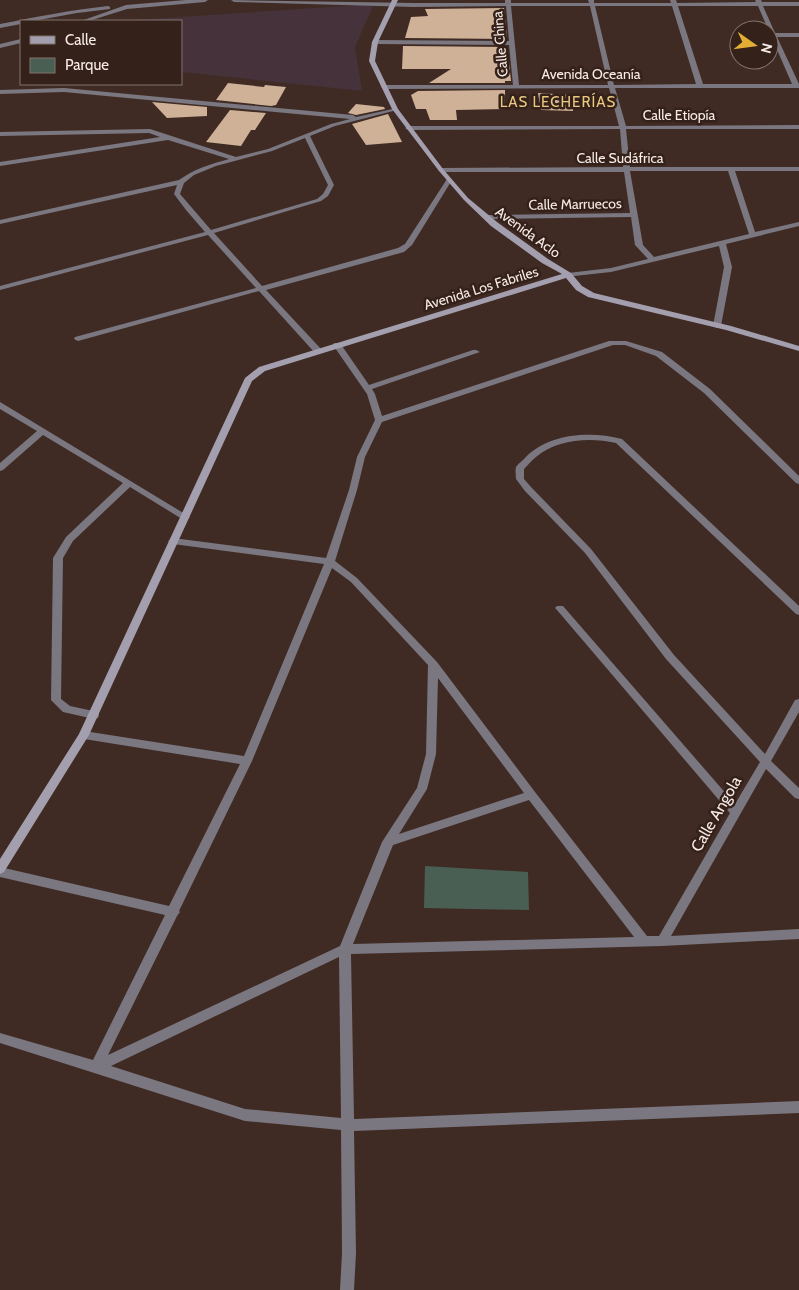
<svg xmlns="http://www.w3.org/2000/svg" width="799" height="1290" font-family="Cabin,sans-serif">
  <style>
    .education { fill: #45323a }
    .green { fill: #4a5f53 }
    .building { fill: #cfb198 }
    .lines { fill: none; stroke-linecap: round; stroke-linejoin: round }
    .street { fill: #7a7780; fill-rule: evenodd }
    .secondary { fill: #a49fae; fill-rule: evenodd }
    .labels { text-anchor: middle; dominant-baseline: central; stroke-width: 5; stroke-linejoin: round; paint-order: stroke }
    .far-street-label { font-size: 14px; fill: #f8ebe6; stroke: #34211a }
    .far-neighbourhood-label { font-size: 15px; letter-spacing: 1px; fill: #ecc980; stroke: #34211a }
    .street-label { font-size: 16px; fill: #f8ebe6; stroke: #34211a }
  </style>
  <rect width="100%" height="100%" fill="#3f2b24"/>
  <path class="education" d="M374 4 355 47 362 91 181 72V21H120Z"/>
  <path class="green" d="M425 866 528 872 529 910 424 908Z"/>
  <g class="building">
    <path d="M504 8 507 39 405 38 411 17 428 16 425 9Z"/>
    <path d="M403 46 507 47 506 63H509L511 81H505V83H429L451 69H402Z"/>
    <path d="M228 83 264 87 265 85 286 87 276 105 271 106 216 100Z"/>
    <path d="M505 90V109L456 110 457 120H430L426 109H416L411 95 418 91Z"/>
    <path d="M538 93 572 95 573 111 541 110Z"/>
    <path d="M152 102 207 107V116L167 118Z"/>
    <path d="M356 104 384 107 385 109 356 115 348 113Z"/>
    <path d="M230 110 266 113 255 130H251L241 146 206 142Z"/>
    <path d="M388 114 402 142 366 145 352 124Z"/>
  </g>
  <g class="lines">
    <g class="street">
      <path d="M186 0H208L205 2 127 9 89 21H81L126 5Z"/>
      <path d="M231 0 414 3H505V0H511V3H589L588 0H594V3H671L670 0H676L677 3 756 2 755 0H761L762 2H799V6H763L775 33H799V37H777L799 84V88H615L626 126 799 125V129H626L630 167H799V171H735L755 232 799 222V226L726 244 732 267 721 326 717 328 713 326 724 267 719 246 611 272 565 277 564 275 568 273 611 268 648 259 635 245 631 217 486 219 482 217 486 215 630 213 624 172H441L438 170 441 168 623 167 620 129 408 130 405 128 408 126H619L609 88 384 89 381 87 384 85H513L509 45 375 44 372 42 375 40 509 41 506 6 414 7 234 2ZM511 6H590L608 85H519ZM595 6H672L696 84 614 85ZM678 6H758L792 84H703ZM630 171H728L749 234 654 257 643 245Z"/>
      <path d="M108 6 110 7V9L77 13 33 21H21V24L0 28V24C36 17 71 10 108 6Z"/>
      <path d="M21 39V43L0 48V44Z"/>
      <path d="M64 88 353 115 356 117 397 108V110L335 126 310 136 334 185 328 196 321 201 214 233 262 286 398 248 405 244 447 179 452 180 412 245 404 252 266 290 321 349V353H315L259 291 78 341 74 339 75 337 256 288 208 235 0 290V286L205 232 186 210 174 194 177 185 0 224V220L179 180C194 169 211 164 229 159L168 140 0 166V162L160 137 149 133 0 136V132L150 129 236 157 268 149 331 124 350 119 64 92 0 94V90ZM305 138 328 185 323 194 317 199 211 230 180 194 184 183 194 175 216 166 272 151Z"/>
      <path d="M609 341H626L662 352 710 389 799 476V484L796 483 704 393 656 356 625 345H613L382 422 365 457 357 490 335 561 357 578 437 662 535 792 647 936H659L730 813 557 610 555 608 557 606H563L735 804 760 762 666 659 585 553 525 491 516 479C516 476 515 470 516 467 517 465 522 461 524 459 548 433 590 431 622 439L799 606V615L796 614 616 443C590 437 557 439 536 457 531 461 528 465 524 469V479L531 487 591 549 674 655 765 754 795 700 799 699V712L771 761 799 788V799L795 798 766 769 671 936 799 929V939L662 946 351 954 354 1119 799 1101V1113L354 1131 356 1253 354 1290H340L342 1253 341 1130 245 1121 0 1043V1033L93 1060 165 915 0 877V867L169 906 240 764 84 739 80 738 79 735 80 732 84 731 244 756 324 564 173 544 168 541 173 538 326 558 349 490 357 457 375 420 367 394 333 345 334 343H340L369 385 473 350H476L480 352 372 389 375 394 382 416ZM332 568 351 582 428 665 426 754 417 788 382 842 340 946 108 1055 177 916 180 912 179 911 252 761ZM438 678 524 793 399 834 427 789 436 754ZM529 800 634 937 353 944 393 845ZM339 957 341 1118 245 1109 111 1066Z"/>
      <path d="M0 402 190 517 188 519H182L130 487 73 541 63 558 61 699 70 706 98 712 99 715 98 718 94 719 63 712 51 700 53 558 66 537 123 483 43 435 3 470 0 471V463L37 431 0 409Z"/>
    </g>
    <path class="secondary" d="M392 0H398L378 42 375 61 398 109 443 169 468 198 497 222 548 259 571 273 582 286 594 293 731 326 799 346V351L726 330 588 297 576 290 566 278 265 371 252 381 89 735 4 872 0 874V859L79 734 245 378 259 367 562 274 542 263 491 226 464 200 439 171 392 109 369 61 372 42Z"/>
  </g>
  <g class="labels">
    <g class="far-street-label">
      <text transform="translate(500 44) rotate(-95)">Calle China</text>
      <text x="591" y="74">Avenida Oceanía</text>
      <text x="679" y="115">Calle Etiopía</text>
      <text x="620" y="158">Calle Sudáfrica</text>
      <text transform="translate(575 204) rotate(-1)">Calle Marruecos</text>
      <text transform="translate(528 232) rotate(36)">Avenida Aclo</text>
      <text transform="translate(481 288) rotate(-17)">Avenida Los Fabriles</text>
    </g>
    <g class="far-neighbourhood-label">
      <text x="558" y="102">LAS LECHERÍAS</text>
    </g>
    <g class="street-label">
      <text transform="translate(716 814) rotate(-60)">Calle Angola</text>
    </g>
  </g>
  <rect x="20" y="20" width="162" height="65" fill="#34211a" stroke="#82726c"/>
  <rect x="30" y="36" width="25" height="8" fill="#a49fae" stroke="#82726c"/>
  <text x="65" y="45" font-size="15" fill="#f8ebe6">Calle</text>
  <rect x="30" y="58" width="25" height="15" fill="#4a5f53" stroke="#82726c"/>
  <text x="65" y="70" font-size="15" fill="#f8ebe6">Parque</text>
  <g transform="translate(754 45) rotate(104)"><circle r="24" fill="#34211a" stroke="#82726c"/>
  <path d="M0-4L9 19L0 12L-9 19Z" fill="#e2af34"/>
  <text y="-8" font-size="14" font-weight="bold" text-anchor="middle" fill="#f8ebe6">N</text>
  </g>
</svg>
